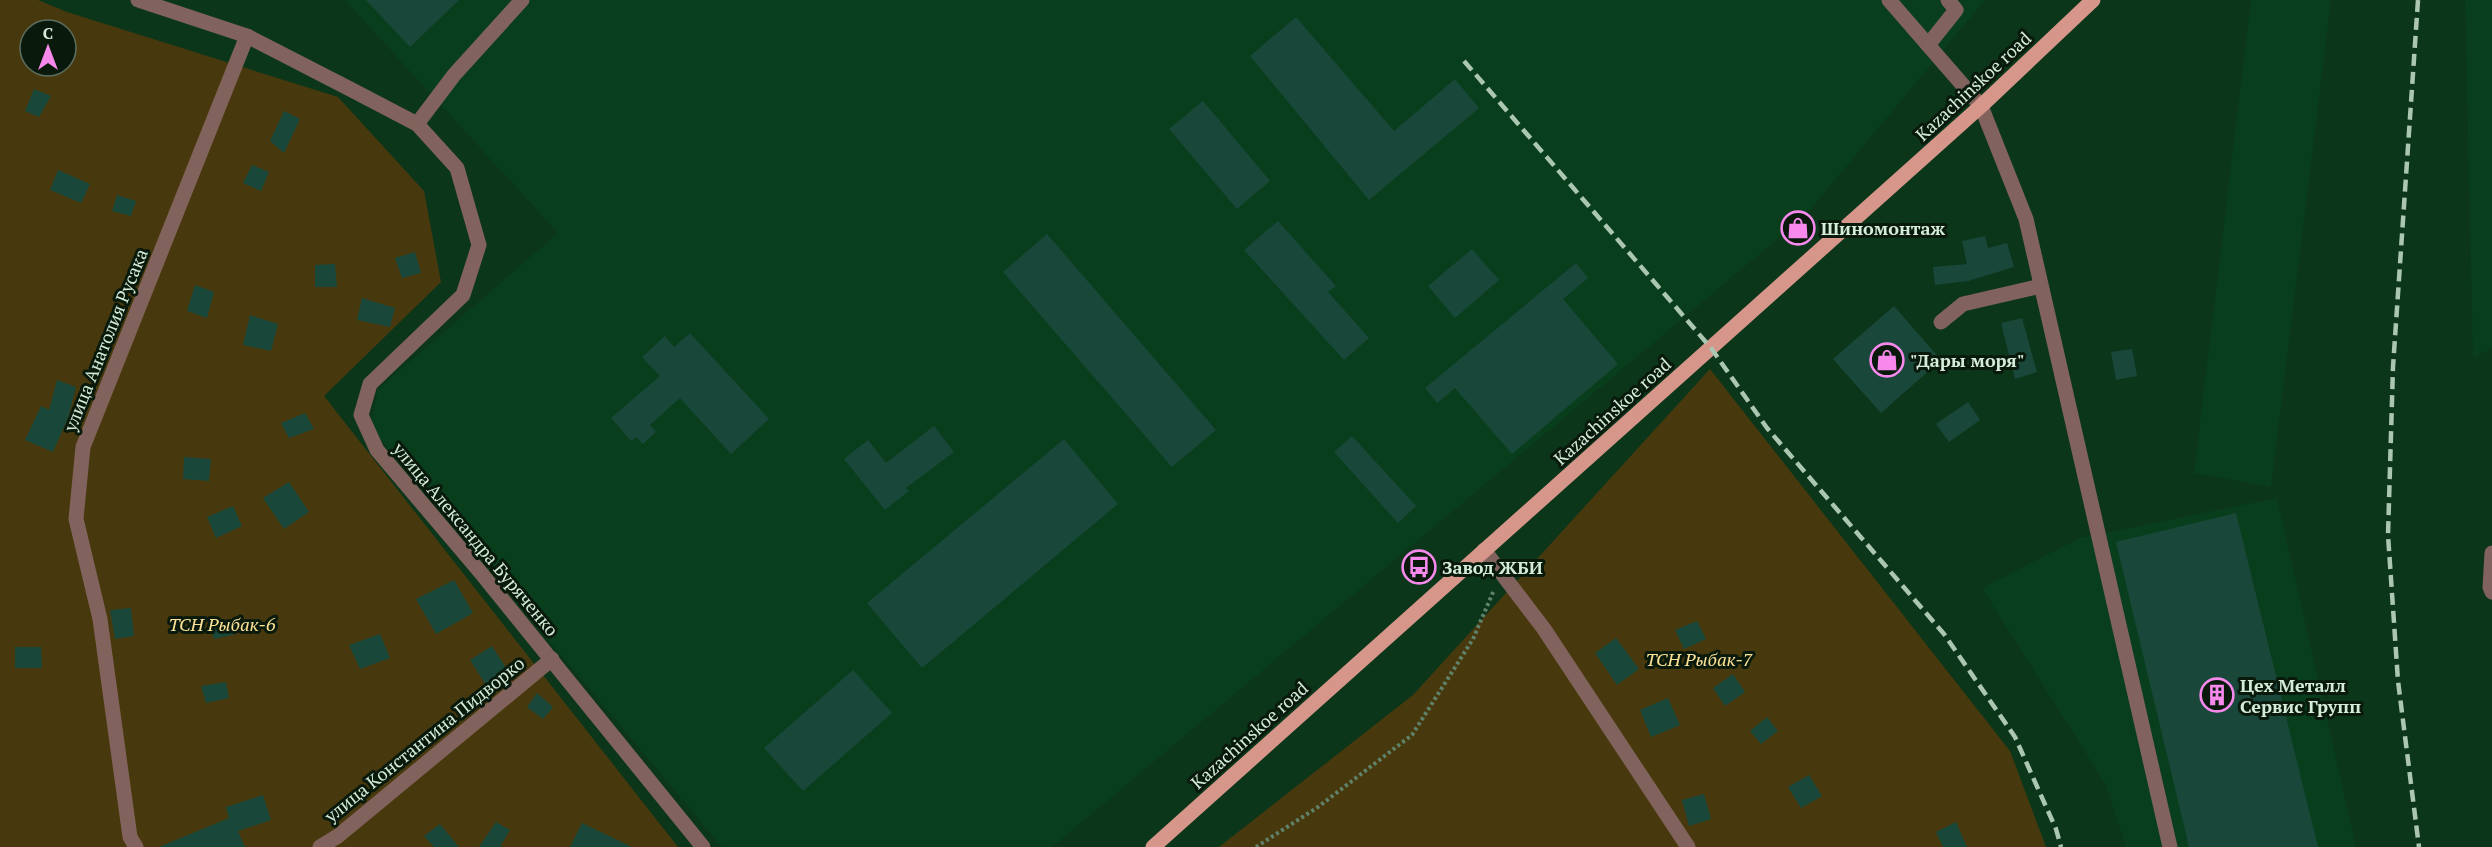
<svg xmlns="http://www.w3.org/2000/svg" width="2492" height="847" font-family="'PT Serif',serif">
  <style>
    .built { fill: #093e1d }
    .green { fill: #47390d; fill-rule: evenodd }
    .building { fill: #19483a }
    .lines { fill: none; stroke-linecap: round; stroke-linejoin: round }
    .path { stroke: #60826a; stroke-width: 4; stroke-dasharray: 3 3; stroke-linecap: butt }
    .minor { stroke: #82625c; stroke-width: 15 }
    .major { stroke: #d6968a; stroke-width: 15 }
    .rail { stroke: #abc6b1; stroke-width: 4.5; stroke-dasharray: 12 6; stroke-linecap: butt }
    .labels { text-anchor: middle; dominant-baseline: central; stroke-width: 6; stroke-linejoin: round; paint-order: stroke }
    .street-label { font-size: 18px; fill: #d5ecd9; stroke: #091a0d }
    .poi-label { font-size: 18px; font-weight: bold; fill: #d5ecd9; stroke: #091a0d; text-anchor: start }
    .park-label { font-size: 18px; font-style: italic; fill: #fde296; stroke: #091a0d }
  </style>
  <rect width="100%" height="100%" fill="#0c361a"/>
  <g class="built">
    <path d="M345 0H1985L1805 216 1052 847H722L370 427 378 389 558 233Z"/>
    <path d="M2251 0H2331L2271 487 2194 473Z"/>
    <path d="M2465 0H2492V348L2473 358Z"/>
    <path d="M2277 498 2356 847H2126L2106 785 1982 588 2080 538Z"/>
  </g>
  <g class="green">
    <path d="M0 0H38L67 12 338 97 424 191 441 282 324 396 678 847H0ZM30 30H66V66H30Z"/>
    <path d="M1710 369 2010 751 2046 847H1219L1413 695Z"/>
  </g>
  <g class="building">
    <path d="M366 0H459L410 47Z"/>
    <path d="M1296 17 1394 131 1455 79 1479 108 1369 200 1250 56Z"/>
    <path d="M34 89 51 96 39 117 25 111Z"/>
    <path d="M1203 101 1270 181 1237 209 1169 129Z"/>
    <path d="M284 111 300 119 284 153 270 141Z"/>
    <path d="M252 165 269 172 261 191 243 183Z"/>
    <path d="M58 170 90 184 81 203 50 190Z"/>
    <path d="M117 195 136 201 131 216 112 211Z"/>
    <path d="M1278 221 1336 286 1328 292 1369 338 1344 360 1244 250Z"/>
    <path d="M1047 234 1216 430 1172 467 1003 272Z"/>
    <path d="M1985 236 1988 248 2007 243 2014 267 1968 281 1935 285 1933 267 1967 264 1962 241Z"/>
    <path d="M1472 249 1499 280 1455 318 1428 286Z"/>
    <path d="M415 252 421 273 402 278 395 258Z"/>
    <path d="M1576 263 1588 278 1563 299 1618 364 1512 454 1455 388 1437 403 1425 388Z"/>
    <path d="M335 264 337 287H315V265Z"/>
    <path d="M195 285 214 292 207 318 187 311Z"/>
    <path d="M362 298 395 308 390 327 357 320Z"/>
    <path d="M1894 306 1941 360 1881 413 1833 359Z"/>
    <path d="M250 315 278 324 271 351 243 345Z"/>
    <path d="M2022 318 2037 372 2015 379 2001 323Z"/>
    <path d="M690 333 769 419 731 454 680 398 650 425 656 432 643 444 636 437 631 441 611 418 660 376 642 357 665 336 674 347Z"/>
    <path d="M2132 349 2137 376 2116 380 2111 352Z"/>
    <path d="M57 380 76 387 68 418 53 452 25 440 41 406 49 410Z"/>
    <path d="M1968 402 1980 420 1949 442 1936 424Z"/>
    <path d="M305 413 314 429 289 438 281 423Z"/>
    <path d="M934 426 954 452 906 488 909 491 885 510 844 459 868 440 886 463Z"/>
    <path d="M1352 436 1416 506 1398 523 1334 452Z"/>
    <path d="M1064 439 1118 504 922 668 867 603Z"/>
    <path d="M184 457 211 459 209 481 183 479Z"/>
    <path d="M289 482 309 512 284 529 263 498Z"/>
    <path d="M233 506 242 526 216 538 207 517Z"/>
    <path d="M2236 513 2318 847H2189L2116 542Z"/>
    <path d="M454 580 473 613 436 634 416 599Z"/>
    <path d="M131 608 134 636 115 639 110 610Z"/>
    <path d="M232 619 236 634 214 639 209 623Z"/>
    <path d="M1697 621 1706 639 1684 649 1675 630Z"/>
    <path d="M380 634 390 658 360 669 349 645Z"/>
    <path d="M1616 638 1639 669 1617 685 1595 653Z"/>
    <path d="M492 646 510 674 488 688 470 660Z"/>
    <path d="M15 647H41L42 668H15Z"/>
    <path d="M853 670 892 713 803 791 764 748Z"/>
    <path d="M1733 674 1745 692 1725 706 1713 688Z"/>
    <path d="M226 682 229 698 206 703 201 686Z"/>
    <path d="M537 693 553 707 543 719 527 707Z"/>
    <path d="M1668 698 1680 725 1651 737 1640 710Z"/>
    <path d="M1767 717 1778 731 1761 744 1750 731Z"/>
    <path d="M1809 775 1822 796 1801 808 1788 787Z"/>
    <path d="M1704 794 1711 819 1689 826 1682 800Z"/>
    <path d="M263 795 271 820 238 831 245 847H159L229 818 226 807Z"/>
    <path d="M496 822 510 830 500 847H479Z"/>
    <path d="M1956 822 1967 847H1943L1936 832Z"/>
    <path d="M582 823 632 847H570Z"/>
    <path d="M440 824 459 847H434L424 836Z"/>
  </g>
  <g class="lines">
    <path class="path" d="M1256 847 1318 807 1412 735 1473 639 1494 590"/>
    <g class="minor">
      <path d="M138 0 247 36 352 90 417 124 457 168 479 245 463 295 370 384 361 415 377 450 481 573 703 847"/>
      <path d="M1889 0 1981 106 2026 219 2170 847"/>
      <path d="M1928 45 1956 10 1948 0"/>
      <path d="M417 124 454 75 522 0"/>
      <path d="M1941 322 1963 304 2041 286"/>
      <path d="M1484 550 1544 629 1688 847"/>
      <path d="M2492 553 2490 587 2492 592"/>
      <path d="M136 847 130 837 100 619 76 519 83 447 247 36"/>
      <path d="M320 847 338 836 552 659"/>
    </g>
    <path class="major" d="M1153 847 1981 106 2093 0"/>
    <g class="rail">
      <path d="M2418 0 2393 367 2388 535 2398 681 2419 847"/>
      <path d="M1464 61 1711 348 1767 428 1944 634 2015 737 2056 829 2061 847"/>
    </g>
  </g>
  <defs>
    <symbol id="shop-ring" viewBox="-11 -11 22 22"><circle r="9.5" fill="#091a0d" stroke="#f788ec" stroke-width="1.5"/><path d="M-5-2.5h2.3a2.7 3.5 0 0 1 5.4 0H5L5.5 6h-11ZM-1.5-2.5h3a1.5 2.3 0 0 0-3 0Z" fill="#f788ec"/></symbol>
    <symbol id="bus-ring" viewBox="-11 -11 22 22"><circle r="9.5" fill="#091a0d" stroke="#f788ec" stroke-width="1.5"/><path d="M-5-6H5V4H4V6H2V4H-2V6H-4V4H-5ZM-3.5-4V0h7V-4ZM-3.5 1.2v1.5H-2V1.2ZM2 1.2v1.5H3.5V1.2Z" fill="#f788ec"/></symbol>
    <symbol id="building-ring" viewBox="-11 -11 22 22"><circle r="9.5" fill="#091a0d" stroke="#f788ec" stroke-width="1.5"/><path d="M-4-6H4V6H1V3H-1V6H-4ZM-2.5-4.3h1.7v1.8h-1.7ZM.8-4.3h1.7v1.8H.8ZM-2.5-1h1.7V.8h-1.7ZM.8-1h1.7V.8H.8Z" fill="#f788ec"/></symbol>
  </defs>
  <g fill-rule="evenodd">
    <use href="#shop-ring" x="1779" y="209" width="38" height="38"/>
    <use href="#shop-ring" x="1868" y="341" width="38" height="38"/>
    <use href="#bus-ring" x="1400" y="548" width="38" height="38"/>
    <use href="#building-ring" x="2198" y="676" width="38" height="38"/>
  </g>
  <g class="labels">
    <g class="street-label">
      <text transform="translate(1973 86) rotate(-43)">Kazachinskoe road</text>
      <text transform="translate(105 340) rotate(-68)">улица Анатолия Русака</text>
      <text transform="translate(1612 411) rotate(-42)">Kazachinskoe road</text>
      <text transform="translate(476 539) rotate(50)">улица Александра Буряченко</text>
      <text transform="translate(1249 735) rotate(-42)">Kazachinskoe road</text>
      <text transform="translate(424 739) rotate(-39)">улица Константина Пидворко</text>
    </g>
    <g class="poi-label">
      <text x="1821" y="228">Шиномонтаж</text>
      <text x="1910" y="360">"Дары моря"</text>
      <text x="1442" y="567">Завод ЖБИ</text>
      <text x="2240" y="685">Цех Металл<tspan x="2240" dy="21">Сервис Групп</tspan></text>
    </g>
    <g class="park-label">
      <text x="222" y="624">ТСН Рыбак-6</text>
      <text x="1699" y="659">ТСН Рыбак-7</text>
    </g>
  </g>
  <g transform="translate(48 48)"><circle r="28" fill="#091a0d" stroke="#5b6e5f" stroke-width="1.5"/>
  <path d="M0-4.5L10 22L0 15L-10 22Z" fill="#f788ec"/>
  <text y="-9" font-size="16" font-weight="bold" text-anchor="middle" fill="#d5ecd9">С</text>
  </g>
</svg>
